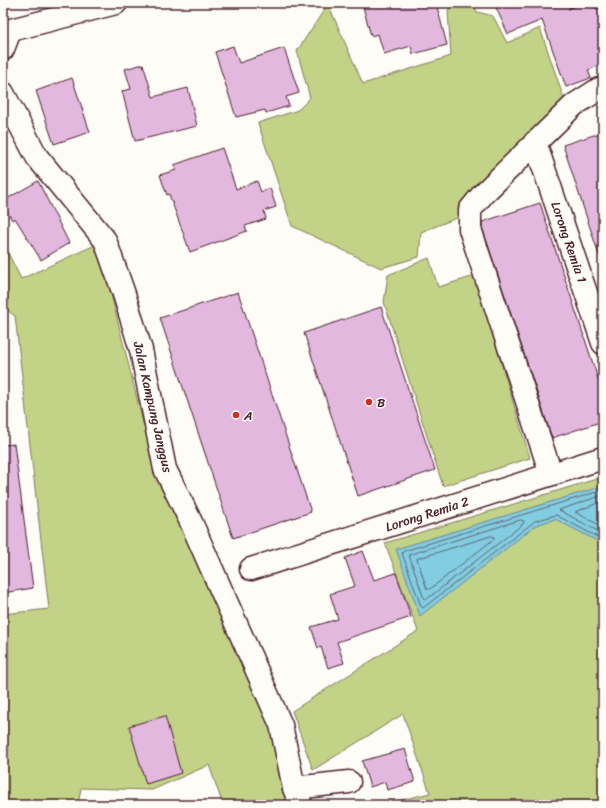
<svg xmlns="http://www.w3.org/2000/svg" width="606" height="808" font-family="Sriracha,sans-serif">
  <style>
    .green { fill: #c2d287; stroke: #867859 }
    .water { fill: #82cde1; stroke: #6c8798 }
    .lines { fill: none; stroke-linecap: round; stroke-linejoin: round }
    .shore { stroke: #606574; stroke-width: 1 }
    .building { fill: #e3b8de; stroke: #4a1f2b }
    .minor-casing { stroke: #4a1f2b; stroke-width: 25 }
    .major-casing { stroke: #4a1f2b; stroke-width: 25 }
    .minor { stroke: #fdfcf7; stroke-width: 22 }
    .major { stroke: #fdfcf7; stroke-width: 22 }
    .poi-dot { fill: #c8321e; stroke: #fdfcf7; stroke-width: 1.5 }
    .labels { text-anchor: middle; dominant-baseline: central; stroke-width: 3; stroke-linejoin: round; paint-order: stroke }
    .street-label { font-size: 13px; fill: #4a1f2b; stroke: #fdfcf7 }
    .poi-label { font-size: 13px; fill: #4a1f2b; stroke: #fdfcf7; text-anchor: start }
  </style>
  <rect width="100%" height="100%" fill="#fdfcf7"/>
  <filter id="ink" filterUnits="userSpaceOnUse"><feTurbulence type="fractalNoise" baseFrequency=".025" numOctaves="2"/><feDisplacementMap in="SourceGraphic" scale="8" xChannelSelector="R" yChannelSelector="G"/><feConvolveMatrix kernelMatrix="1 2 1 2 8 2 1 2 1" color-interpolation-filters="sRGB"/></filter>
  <g filter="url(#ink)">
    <g class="green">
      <path d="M452 3H473L477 12 493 16 507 43 540 28 564 99 463 202 457 218 421 232 419 257 381 268 292 226 258 123 298 110 310 98 297 51 328 4 363 84 451 56 448 11Z"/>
      <path d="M3 243 21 279 95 245 107 278 154 467 270 725 282 790 287 805H223L209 765 152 790 81 788 78 805H3V614L49 609 15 316 3 307Z"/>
      <path d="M429 258 438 287 475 276 530 458 443 486 384 302 388 275Z"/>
      <path d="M603 477V805H381L430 793 403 714 313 770 292 711 418 631 385 543Z"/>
    </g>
    <path class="water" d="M603 486V544L555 519 536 525 420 616 396 549Z"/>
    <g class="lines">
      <g class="shore">
        <path d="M603 490 404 551 402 553 421 606 423 608 535 521 556 515 603 540"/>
        <path d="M603 495 559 510 603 534"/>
        <path d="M603 501 575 512 603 527"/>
        <path d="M521 520 524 521 523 524 427 599H424L409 555Z"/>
        <path d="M492 536 494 537V539L430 589H427L417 559Z"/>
      </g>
    </g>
    <g class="building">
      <path d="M362 3H436L447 45 413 54 411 46 384 54 378 34 371 36Z"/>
      <path d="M494 3H579L568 9 584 3H593L596 9 603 7V64L588 70 591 78 566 87 542 20 508 34Z"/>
      <path d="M233 46 239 63 284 48 299 93 286 97 289 106 266 113 265 110 236 117 215 52Z"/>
      <path d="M143 64 153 97 188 88 197 126 135 141 122 91 131 89 125 69Z"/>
      <path d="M72 78 90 132 54 144 36 91Z"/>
      <path d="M603 132V255H599L563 145Z"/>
      <path d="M222 148 236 189 257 181 261 192 270 188 276 207 264 211 266 219 245 226 247 231 190 252 169 194 167 195 160 175 176 170 174 165Z"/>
      <path d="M38 181 69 243 41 260 15 218 12 220 3 204V201Z"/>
      <path d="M540 203 603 394V421L552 438 482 227V222Z"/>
      <path d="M238 292 311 512 233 538 160 318Z"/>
      <path d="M381 307 435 470 358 496 304 333Z"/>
      <path d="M14 444 33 588 3 593V445Z"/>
      <path d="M363 551 374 580 396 573 411 617 337 642 344 663 328 668 321 647 318 648 311 627 338 619 330 594 355 586 345 558Z"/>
      <path d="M165 716 181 773 146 784 129 726Z"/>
      <path d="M405 749 415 782 387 790 385 782 370 787 362 761Z"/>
    </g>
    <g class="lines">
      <defs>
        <g id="minor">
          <path d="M3 49 10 31"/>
          <path d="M3 93 37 157 105 240 124 294 141 350 165 469 191 522 281 725 294 788 301 805"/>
          <path d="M535 142 603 343"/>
          <path d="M551 474 470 229V210L483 194 574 105 599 89H603"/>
          <path d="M251 569 603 458"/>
          <path d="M294 788 349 782"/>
        </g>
        <path id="major" d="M3 32 116 3"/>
      </defs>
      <use href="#minor" class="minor-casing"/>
      <use href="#major" class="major-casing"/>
      <use href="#minor" class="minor"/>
      <use href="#major" class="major"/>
    </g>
  </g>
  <g class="poi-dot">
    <circle cx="369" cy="402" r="4"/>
    <circle cx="236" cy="415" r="4"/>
  </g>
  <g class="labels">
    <g class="street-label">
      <text transform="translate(569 242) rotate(71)">Lorong Remia 1</text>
      <text transform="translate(153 407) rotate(77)">Jalan Kampung Janggus</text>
      <text transform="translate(427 514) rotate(-18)">Lorong Remia 2</text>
    </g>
    <g class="poi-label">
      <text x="377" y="402">B</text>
      <text x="244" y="415">A</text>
    </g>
  </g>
  <rect width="606" height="808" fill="none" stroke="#fdfcf7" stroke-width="16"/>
  <rect x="8" y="8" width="590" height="792" fill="none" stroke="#4a1f2b" stroke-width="1.5" filter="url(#ink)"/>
</svg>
